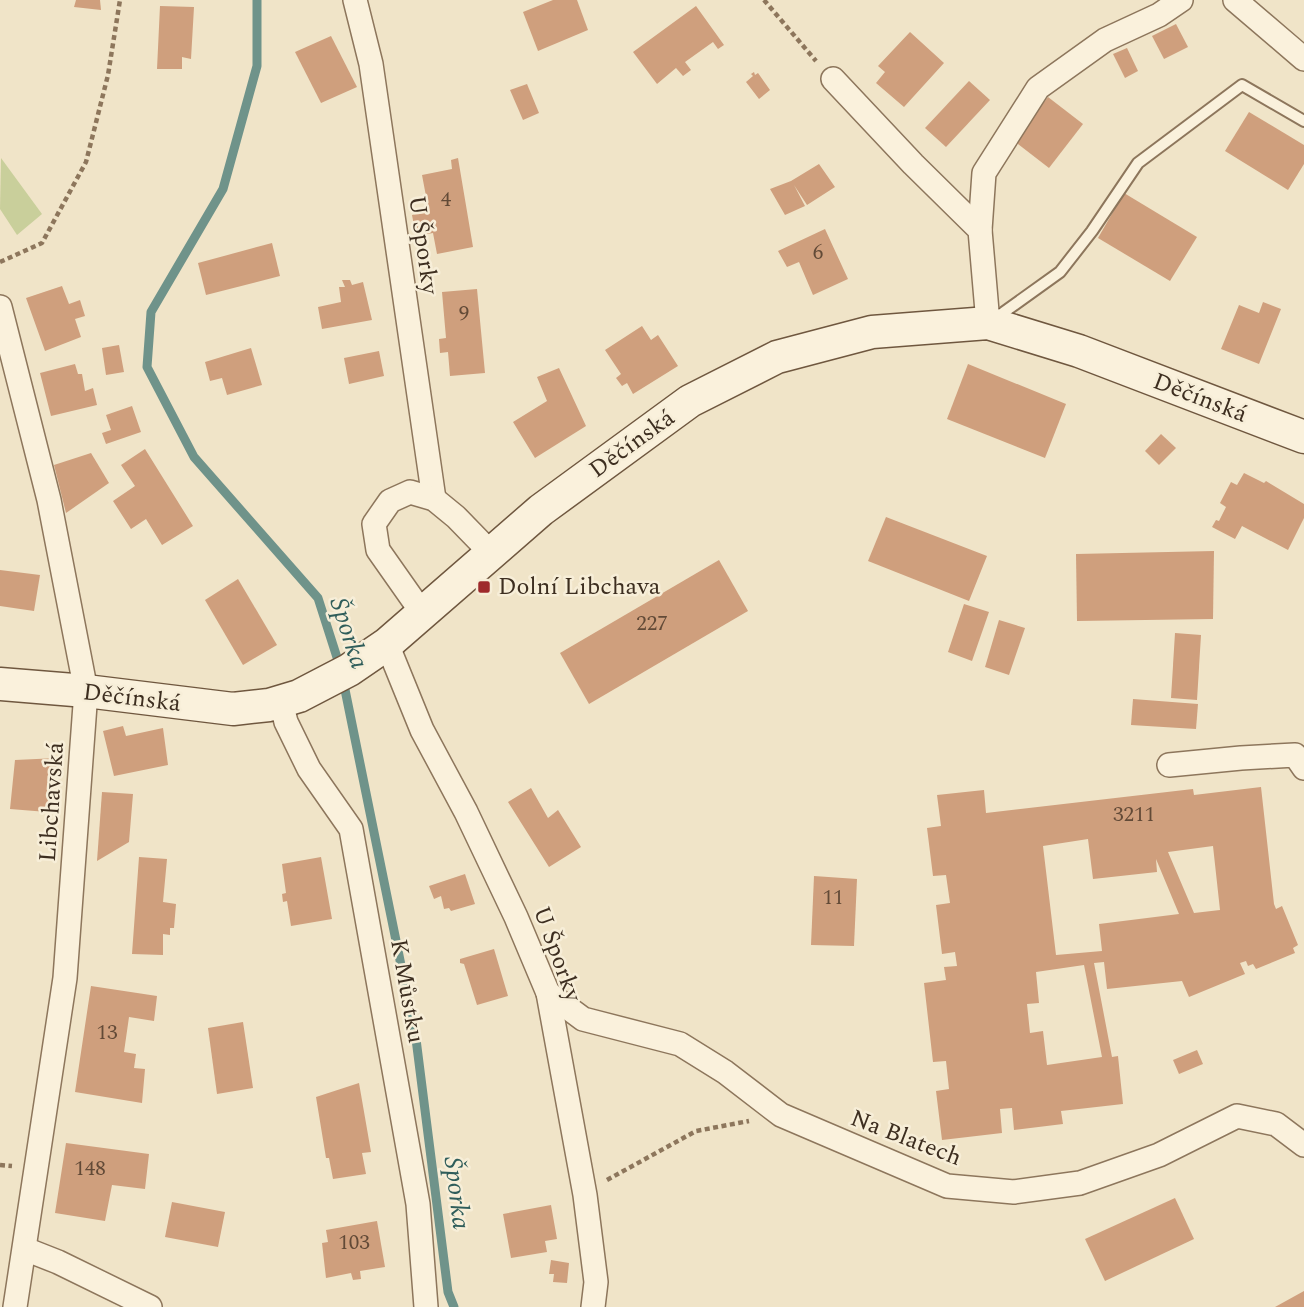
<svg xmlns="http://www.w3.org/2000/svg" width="1304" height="1307" font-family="Spectral,serif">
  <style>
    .green { fill: #c9cf9b }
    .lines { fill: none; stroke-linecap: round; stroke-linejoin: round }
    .stream { stroke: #6f938a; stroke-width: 9 }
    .building { fill: #cf9f7d; fill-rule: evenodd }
    .lane-casing { stroke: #8d765c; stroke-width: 14 }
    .street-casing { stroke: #8d765c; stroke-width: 26 }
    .secondary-casing { stroke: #6f573f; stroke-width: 35 }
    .path { stroke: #8d765c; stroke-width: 4.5; stroke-dasharray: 5 3.5; stroke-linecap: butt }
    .lane { stroke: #faf1dc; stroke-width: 10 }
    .street { stroke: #faf1dc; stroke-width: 23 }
    .secondary { stroke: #faf1dc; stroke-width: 32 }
    .poi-dot { fill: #9e2a2b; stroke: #f7eed8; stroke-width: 2.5 }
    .labels { text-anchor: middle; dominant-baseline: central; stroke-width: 5; stroke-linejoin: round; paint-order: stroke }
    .number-label { font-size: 21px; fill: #624a37 }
    .street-label { font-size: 24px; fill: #3d2e20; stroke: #f7eed8 }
    .poi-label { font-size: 24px; fill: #3d2e20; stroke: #f7eed8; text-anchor: start }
    .water-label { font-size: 26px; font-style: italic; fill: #2f5d5a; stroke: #f7eed8 }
  </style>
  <rect width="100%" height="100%" fill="#f0e4c8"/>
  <path class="green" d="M1 158 42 214 17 235 0 209Z"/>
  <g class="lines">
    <path class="stream" d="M257 0V66L223 189 151 312 147 367 194 457 318 598 341 670 416 1039 448 1292 454 1307"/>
  </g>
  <g class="building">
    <path d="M76 0H100L101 10 74 7Z"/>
    <path d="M553 0H577L588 30 538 51 523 12Z"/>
    <path d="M160 6 194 7 191 59 182 57V69H157Z"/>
    <path d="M696 6 724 45 718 49 713 42 685 62 691 70 683 76 676 68 657 84 633 52Z"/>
    <path d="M1176 24 1188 47 1164 59 1152 36Z"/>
    <path d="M910 32 944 63 904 107 876 83 885 72 878 66Z"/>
    <path d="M331 36 357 87 321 103 295 52Z"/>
    <path d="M1127 48 1138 71 1125 78 1113 54Z"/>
    <path d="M754 72 755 75 758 73 770 90 759 99 746 82 753 76 751 74Z"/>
    <path d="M969 81 990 100 946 147 925 128Z"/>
    <path d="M527 84 539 113 523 120 510 90Z"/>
    <path d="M1048 97 1083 124 1049 168 1014 141Z"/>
    <path d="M1249 112 1304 145V164L1288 190 1225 151Z"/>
    <path d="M458 158 473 247 437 254 433 233 416 236 412 215 429 212 422 175 452 169 451 160Z"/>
    <path d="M819 164 835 187 807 205 794 185 805 206 785 215 770 189 791 181Z"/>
    <path d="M1124 193 1197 237 1170 281 1098 238Z"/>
    <path d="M825 229 848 279 813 295 799 262 787 267 778 251Z"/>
    <path d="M272 243 280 276 206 295 198 263Z"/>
    <path d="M342 280H350L352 285 363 282 372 320 322 329 318 307 341 302 339 287H345Z"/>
    <path d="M62 286 69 304 80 300 85 316 75 319 81 337 45 351 26 298Z"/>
    <path d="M477 289 485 373 450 376 448 352 440 353 439 339 446 338 442 292Z"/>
    <path d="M1263 302 1281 309 1259 364 1221 349 1239 305 1259 313Z"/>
    <path d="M642 326 651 340 658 335 678 366 633 394 627 383 622 386 616 378 621 374 605 350Z"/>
    <path d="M119 345 124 372 106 375 102 348Z"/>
    <path d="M251 348 262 385 227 395 222 378 210 381 205 362Z"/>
    <path d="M379 351 384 376 349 384 344 358Z"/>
    <path d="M75 364 78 374H82L85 391 93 388 97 405 51 416 40 373Z"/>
    <path d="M968 364 1066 404 1045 458 947 419Z"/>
    <path d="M559 368 586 426 535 458 513 422 547 401 537 377Z"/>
    <path d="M132 406 141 432 106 444 102 433 111 430 106 415Z"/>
    <path d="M1161 434 1176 448 1159 465 1145 451Z"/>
    <path d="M145 449 193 526 162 545 146 519 131 529 113 501 135 486 121 465Z"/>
    <path d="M91 453 109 483 66 513 54 465Z"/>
    <path d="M1244 473 1264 483 1266 481 1304 504V518L1288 550 1242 526 1235 539 1212 527 1216 520 1219 521 1226 507 1220 503 1231 482 1237 485Z"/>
    <path d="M886 517 987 556 969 601 868 561Z"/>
    <path d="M1214 551 1213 619 1077 621 1076 554Z"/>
    <path d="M719 560 748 611 589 704 560 653Z"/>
    <path d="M0 570 40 575 34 611 0 606Z"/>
    <path d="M238 579 277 645 243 665 205 600Z"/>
    <path d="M964 604 989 612 972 661 948 652Z"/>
    <path d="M999 620 1025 628 1009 675 985 667Z"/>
    <path d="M1175 633 1201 635 1197 700 1171 698Z"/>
    <path d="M1133 699 1198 704 1196 729 1131 725Z"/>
    <path d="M123 726 126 736 163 728 168 765 114 776 103 731Z"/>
    <path d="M58 758 56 773 50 772 47 812 10 809 15 760Z"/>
    <path d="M1261 787 1274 904 1276 909 1282 906 1298 945 1293 948 1295 953 1256 969 1253 964 1248 966 1246 961 1240 963 1245 974 1189 997 1182 981 1107 989 1104 962 1094 963 1112 1057 1118 1056 1123 1104 1061 1111 1063 1124 1014 1130 1012 1108 1000 1109 1002 1133 942 1140 936 1091 949 1089 946 1061 933 1062 924 983 946 980 944 967 957 966 955 952 942 954 936 905 950 903 946 875 933 876 927 828 941 826 937 795 984 790 986 813 1193 789 1194 795ZM1088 839 1093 879 1157 872 1156 859 1179 914 1099 924 1102 951 1056 955 1043 846ZM1213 846 1220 910 1194 913 1168 852ZM1084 965 1102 1057 1047 1065 1043 1031 1030 1033 1027 1004 1039 1003 1036 972Z"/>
    <path d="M531 788 548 818 558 810 581 847 549 867 508 802Z"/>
    <path d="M102 792 133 794 129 842 97 861Z"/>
    <path d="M139 857 167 859 163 902 176 904 174 928H170V935L163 934V955L132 954Z"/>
    <path d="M321 857 332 919 291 926 287 901 283 902 282 894 286 893 282 864Z"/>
    <path d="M465 874 475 904 451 911 449 908 444 909 441 896 434 899 429 886Z"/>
    <path d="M814 876 857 879 854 946 811 945Z"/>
    <path d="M494 949 508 996 477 1005 464 964 460 963V959Z"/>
    <path d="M91 986 157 996 154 1021 129 1017 124 1052 136 1054 134 1068 145 1069 142 1103 75 1092Z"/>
    <path d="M243 1022 253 1088 217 1094 208 1028Z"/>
    <path d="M1197 1050 1203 1064 1179 1074 1173 1060Z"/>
    <path d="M359 1083 371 1152 362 1153 366 1174 333 1179 329 1158H326L316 1097Z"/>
    <path d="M66 1143 149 1154 145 1189 112 1185 105 1221 55 1213Z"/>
    <path d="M1175 1198 1194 1239 1105 1281 1085 1239Z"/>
    <path d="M172 1202 225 1212 218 1247 165 1237Z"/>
    <path d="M551 1205 557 1239 545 1241 547 1252 511 1258 503 1214Z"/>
    <path d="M377 1221 385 1267 360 1271 361 1279 353 1280 351 1273 326 1278 322 1243 328 1242 326 1230Z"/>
    <path d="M551 1260 569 1263 567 1283 553 1282 554 1274H549Z"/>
    <path d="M1304 1291V1307H1275Z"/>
  </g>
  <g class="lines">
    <defs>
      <path id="lane" d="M993 320 1060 272 1092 231 1138 163 1242 85 1304 121"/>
      <g id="street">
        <path d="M355 0 371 64 434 499"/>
        <path d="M1235 0 1304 59"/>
        <path d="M833 79 913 164 980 230 988 323"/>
        <path d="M980 230 984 173 1038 88 1105 40 1159 15 1181 0"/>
        <path d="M0 307 49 500 86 691 65 978 15 1307"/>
        <path d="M423 614 378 550 374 524 390 501 410 492 434 499 456 517 491 553"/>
        <path d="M387 644 422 730 466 812 516 917 548 993 585 1195 596 1282 593 1307"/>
        <path d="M281 702 286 722 309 769 351 829 418 1204 426 1307"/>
        <path d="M1169 765 1241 758 1295 755 1304 768"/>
        <path d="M548 993 583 1019 680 1044 725 1072 781 1115 947 1186 1014 1192 1080 1183 1159 1155 1237 1116 1276 1124 1304 1145"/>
        <path d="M25 1249 58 1262 150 1307"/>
      </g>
      <path id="secondary" d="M0 684 86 691 233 709 269 705 299 696 349 670 387 644 541 510 690 401 777 357 872 332 988 323 1079 351 1304 437"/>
    </defs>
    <use href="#lane" class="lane-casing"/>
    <use href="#street" class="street-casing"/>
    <use href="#secondary" class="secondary-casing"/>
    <g class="path">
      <path d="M764 0 816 61"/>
      <path d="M0 262 42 243 86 162 108 75 120 0"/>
      <path d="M0 1165 12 1166"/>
      <path d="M607 1180 696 1131 749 1121"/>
    </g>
    <use href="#lane" class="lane"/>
    <use href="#street" class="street"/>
    <use href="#secondary" class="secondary"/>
  </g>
  <rect class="poi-dot" x="477" y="580" width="14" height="14" rx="3.5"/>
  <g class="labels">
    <g class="number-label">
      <text x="446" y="200">4</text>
      <text x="818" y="253">6</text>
      <text x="464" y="314">9</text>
      <text x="652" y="624">227</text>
      <text x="1134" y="815">3211</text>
      <text x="833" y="898">11</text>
      <text x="107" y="1033">13</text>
      <text x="90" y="1169">148</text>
      <text x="354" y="1243">103</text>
    </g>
    <g class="street-label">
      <text transform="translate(423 245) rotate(82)">U Šporky</text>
      <text transform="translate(1200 398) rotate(21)">Děčínská</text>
      <text transform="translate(632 444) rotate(-36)">Děčínská</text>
      <text transform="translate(132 698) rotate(7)">Děčínská</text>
      <text transform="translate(52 802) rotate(-86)">Libchavská</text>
      <text transform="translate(557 954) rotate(70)">U Šporky</text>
      <text transform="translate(407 991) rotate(80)">K Můstku</text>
      <text transform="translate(906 1138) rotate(21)">Na Blatech</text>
    </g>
    <g class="poi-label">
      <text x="498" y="587">Dolní Libchava</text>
    </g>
    <g class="water-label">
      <text transform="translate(349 633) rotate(72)">Šporka</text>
      <text transform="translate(457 1193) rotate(83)">Šporka</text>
    </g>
  </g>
</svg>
